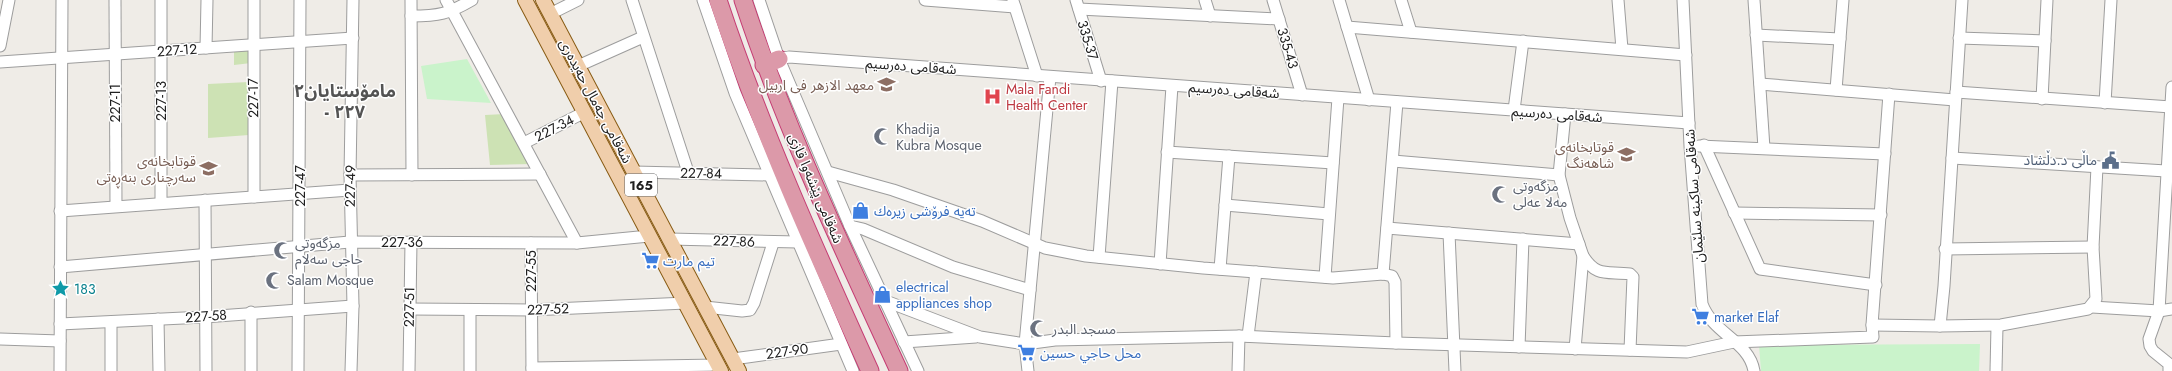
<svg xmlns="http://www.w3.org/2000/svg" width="2172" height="371" font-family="Jost,'Noto Sans Arabic',sans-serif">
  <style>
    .grass { fill: #cde2b4 }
    .park { fill: #caf3cb }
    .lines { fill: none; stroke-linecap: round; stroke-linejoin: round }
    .minor-casing { stroke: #9d9d9d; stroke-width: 13 }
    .major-casing { stroke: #885b13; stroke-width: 16 }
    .highway-casing { stroke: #c53c73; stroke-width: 19 }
    .minor { stroke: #fff; stroke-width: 11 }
    .major { stroke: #f0ceab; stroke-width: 14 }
    .highway { stroke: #dc99a9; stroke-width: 17 }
    .labels { text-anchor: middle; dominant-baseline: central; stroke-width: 3; stroke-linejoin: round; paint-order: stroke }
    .shield { fill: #fff; stroke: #636363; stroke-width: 1 }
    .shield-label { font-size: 13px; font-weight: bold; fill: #202020 }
    .street-label { font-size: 14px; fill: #202020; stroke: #fff }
    .education-label { font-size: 14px; fill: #785e54; stroke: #fff; text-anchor: end }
    .health-label { font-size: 14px; fill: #be3a42; stroke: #fff; text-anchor: start }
    .worship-label { font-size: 14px; fill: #5b616d; stroke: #fff; text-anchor: start }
    .service-label { font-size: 14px; fill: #4e5e75; stroke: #fff; text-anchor: end }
    .shop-label { font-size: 14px; fill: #366cbe; stroke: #fff; text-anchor: start }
    .culture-label { font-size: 14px; fill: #0d838f; stroke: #fff; text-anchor: start }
    .district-label { font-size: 18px; font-weight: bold; fill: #535353; stroke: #fff }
  </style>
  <rect width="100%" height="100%" fill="#efece7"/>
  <g class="grass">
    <path d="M250 48 251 63 234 65V49Z"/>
    <path d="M249 82V135L208 138V84Z"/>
    <path d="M505 114 532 164 490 165 485 115Z"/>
  </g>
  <g class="park">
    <path d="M467 59 491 103 427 99 421 66Z"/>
    <path d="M1980 344 1979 371H1761L1759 345Z"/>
  </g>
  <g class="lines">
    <defs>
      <g id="minor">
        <path d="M115 0 116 206"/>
        <path d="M254 0V197"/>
        <path d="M411 0 412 175"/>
        <path d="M446 0 577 243"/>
        <path d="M632 0 688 172"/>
        <path d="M703 0 735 93 853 371"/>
        <path d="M759 0 779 59 850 226 918 371"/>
        <path d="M925 0 1015 7"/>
        <path d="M1076 0 1101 81"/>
        <path d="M1205 0 1210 16"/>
        <path d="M1273 0 1302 95"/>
        <path d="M1339 0 1369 100"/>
        <path d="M1401 0 1411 32"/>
        <path d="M1618 0 1622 49"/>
        <path d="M1683 0 1690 146 1702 304C1713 334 1749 341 1754 371"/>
        <path d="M1754 0 1764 148"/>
        <path d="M1013 1 1037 76"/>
        <path d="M1079 9 1279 19"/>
        <path d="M550 14 578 0"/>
        <path d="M411 16C439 16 448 14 472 0"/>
        <path d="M1347 27 1686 55"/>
        <path d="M1756 35 1840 39"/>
        <path d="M1959 38 2045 41"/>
        <path d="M0 46 9 0"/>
        <path d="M206 48 207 0"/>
        <path d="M779 59 789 57 1689 123"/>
        <path d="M0 62 353 38"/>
        <path d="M578 66 643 37"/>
        <path d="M1760 84 1955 100"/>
        <path d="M1836 90 1843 0"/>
        <path d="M1956 92 2171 107"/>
        <path d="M2042 99 2047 0"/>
        <path d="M2105 103 2111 0"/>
        <path d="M1514 110 1523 41"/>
        <path d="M1565 114 1559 175 1570 218 1583 256 1575 349"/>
        <path d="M524 143 585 112"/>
        <path d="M1704 145 1760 269 1876 285"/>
        <path d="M1699 146 1885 154"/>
        <path d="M1167 152 1333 163"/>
        <path d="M1952 158 2166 171"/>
        <path d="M1393 161 1559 175"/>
        <path d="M634 172 769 175"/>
        <path d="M828 172 893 190 982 221 1045 248 1086 256 1203 268 1333 278 1383 274 1392 276 1395 282 1396 343"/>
        <path d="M350 175 540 174"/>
        <path d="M205 200 206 371"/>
        <path d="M161 203V0"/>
        <path d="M1225 205 1329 214"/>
        <path d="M60 211 350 190"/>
        <path d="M1734 213 1881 215"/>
        <path d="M850 226 863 229 953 267 1030 290"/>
        <path d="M1387 228 1579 244"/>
        <path d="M1449 233 1455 371"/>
        <path d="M670 239 798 242"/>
        <path d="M531 243 532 371"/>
        <path d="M1945 249 2093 247"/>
        <path d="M1583 256C1597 278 1607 271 1630 274L1633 277 1630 350"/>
        <path d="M1099 257 1112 81"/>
        <path d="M1160 264 1172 86"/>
        <path d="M60 267 350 242 577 243 649 236"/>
        <path d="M1220 269 1229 156"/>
        <path d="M1383 274 1397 102"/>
        <path d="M1325 277 1338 98"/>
        <path d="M883 300 980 337 1025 344 1055 340 1239 336 1396 343 1687 352 1734 342 1873 337 1872 325 1889 94"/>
        <path d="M705 307 742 311 750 310 754 303 773 243"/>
        <path d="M2092 307 2159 311 2172 309"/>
        <path d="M409 309 531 310 686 303"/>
        <path d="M251 312V371"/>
        <path d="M158 319 159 371"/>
        <path d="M111 322V371"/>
        <path d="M60 324 204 317 353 306"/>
        <path d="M1872 325 1940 326 1944 286 1962 0"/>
        <path d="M1940 326 2001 325 2088 309 2096 299 2093 247 2097 167"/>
        <path d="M1248 336 1256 272"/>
        <path d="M0 339 60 341"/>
        <path d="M904 342 976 337"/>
        <path d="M1519 347 1523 239"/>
        <path d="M733 359 841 344"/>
        <path d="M532 368 718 365"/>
        <path d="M60 371 62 0"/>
        <path d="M298 371 300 0"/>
        <path d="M351 371 353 306 350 175 353 0"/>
        <path d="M409 371 411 242"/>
        <path d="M470 371V310"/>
        <path d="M1028 371 1025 344 1050 77"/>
        <path d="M1238 371 1239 336"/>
        <path d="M1996 371 1997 326"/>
        <path d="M2169 371V364L2153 351 2150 346 2149 339 2159 311 2172 87"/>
      </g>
      <g id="major">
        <path d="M525 0 721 371"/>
        <path d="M543 0 739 371"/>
      </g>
      <g id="highway">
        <path d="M718 0C760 127 815 249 870 371"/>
        <path d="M743 0C785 128 843 249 899 371"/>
        <path d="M764 65 779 59"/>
      </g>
    </defs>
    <use href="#minor" class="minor-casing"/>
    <use href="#major" class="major-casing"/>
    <use href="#highway" class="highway-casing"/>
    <use href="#minor" class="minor"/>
    <use href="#major" class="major"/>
    <use href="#highway" class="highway"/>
  </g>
  <defs>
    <symbol id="school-bare" viewBox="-9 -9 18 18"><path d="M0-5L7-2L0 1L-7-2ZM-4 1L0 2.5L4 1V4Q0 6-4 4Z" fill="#8d6e63" stroke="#fff" stroke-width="2.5" paint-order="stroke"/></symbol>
    <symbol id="hospital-bare" viewBox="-9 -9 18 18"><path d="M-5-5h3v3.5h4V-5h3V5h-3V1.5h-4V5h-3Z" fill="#e0444e" stroke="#fff" stroke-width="2.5" paint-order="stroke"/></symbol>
    <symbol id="mosque-bare" viewBox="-9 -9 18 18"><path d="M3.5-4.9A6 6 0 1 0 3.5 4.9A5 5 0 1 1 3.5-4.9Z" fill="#6b7280" stroke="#fff" stroke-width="2.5" paint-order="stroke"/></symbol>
    <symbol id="civic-bare" viewBox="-9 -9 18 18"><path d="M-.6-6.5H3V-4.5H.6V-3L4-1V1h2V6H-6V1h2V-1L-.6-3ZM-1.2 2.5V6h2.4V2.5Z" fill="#5c6f8a" stroke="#fff" stroke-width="2.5" paint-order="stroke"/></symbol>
    <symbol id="shop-bare" viewBox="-9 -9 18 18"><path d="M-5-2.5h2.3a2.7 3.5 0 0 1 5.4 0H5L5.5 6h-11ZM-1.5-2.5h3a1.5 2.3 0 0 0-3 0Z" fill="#3f7fe0" stroke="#fff" stroke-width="2.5" paint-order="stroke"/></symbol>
    <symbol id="supermarket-bare" viewBox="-9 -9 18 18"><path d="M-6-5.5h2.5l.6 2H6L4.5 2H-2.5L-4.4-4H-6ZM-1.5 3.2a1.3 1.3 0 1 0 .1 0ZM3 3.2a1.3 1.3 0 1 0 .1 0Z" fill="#3f7fe0" stroke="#fff" stroke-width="2.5" paint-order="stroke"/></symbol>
    <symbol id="sight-bare" viewBox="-9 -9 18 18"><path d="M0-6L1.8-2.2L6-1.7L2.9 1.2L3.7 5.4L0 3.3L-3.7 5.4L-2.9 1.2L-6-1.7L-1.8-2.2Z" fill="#0f9aa8" stroke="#fff" stroke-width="2.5" paint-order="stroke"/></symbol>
  </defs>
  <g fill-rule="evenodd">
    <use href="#school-bare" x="874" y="72" width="25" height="25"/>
    <use href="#hospital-bare" x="980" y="84" width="25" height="25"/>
    <use href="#mosque-bare" x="870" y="124" width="25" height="25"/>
    <use href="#school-bare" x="1614" y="142" width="25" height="25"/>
    <use href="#civic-bare" x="2098" y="148" width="25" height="25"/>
    <use href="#school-bare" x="196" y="156" width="25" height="25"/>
    <use href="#mosque-bare" x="1488" y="182" width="25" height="25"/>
    <use href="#shop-bare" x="848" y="198" width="25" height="25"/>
    <use href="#mosque-bare" x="270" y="238" width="25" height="25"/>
    <use href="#supermarket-bare" x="638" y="248" width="25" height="25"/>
    <use href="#mosque-bare" x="262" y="268" width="25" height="25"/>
    <use href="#sight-bare" x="48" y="276" width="25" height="25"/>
    <use href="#shop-bare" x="870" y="282" width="25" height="25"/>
    <use href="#supermarket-bare" x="1688" y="304" width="25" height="25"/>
    <use href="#mosque-bare" x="1026" y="316" width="25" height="25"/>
    <use href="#supermarket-bare" x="1014" y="340" width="25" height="25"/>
  </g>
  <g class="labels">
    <rect class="shield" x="625" y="174" width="32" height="22" rx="3"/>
    <g class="shield-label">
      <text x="641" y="185">165</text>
    </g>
    <g class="street-label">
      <text transform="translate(1088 40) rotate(73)">335-37</text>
      <text transform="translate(1288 48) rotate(73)">335-43</text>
      <text transform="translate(177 50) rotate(-4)">227-12</text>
      <text transform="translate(911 66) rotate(4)">شەقامی دەرسیم</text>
      <text transform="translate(1234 90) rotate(4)">شەقامی دەرسیم</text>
      <text transform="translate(253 98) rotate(-91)">227-17</text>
      <text transform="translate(161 101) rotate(-90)">227-13</text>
      <text transform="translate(596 101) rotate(62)">شەقامی جەمال حەیدەری</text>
      <text transform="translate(115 103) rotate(-90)">227-11</text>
      <text transform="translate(1557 114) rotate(4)">شەقامی دەرسیم</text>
      <text transform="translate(554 128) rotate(-27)">227-34</text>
      <text transform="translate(701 173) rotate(1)">227-84</text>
      <text transform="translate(300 186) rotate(-90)">227-47</text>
      <text transform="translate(350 186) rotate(-89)">227-49</text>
      <text transform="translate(816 188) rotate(67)">شەقامی پێشەوا قازی</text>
      <text transform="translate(1694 196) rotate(-94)">شەقامی ساکینە سلێمان</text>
      <text transform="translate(734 241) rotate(2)">227-86</text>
      <text x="402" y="242">227-36</text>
      <text transform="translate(531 271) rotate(-90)">227-55</text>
      <text transform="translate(409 307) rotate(-89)">227-51</text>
      <text transform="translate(548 309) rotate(-2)">227-52</text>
      <text transform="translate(206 316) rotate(-4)">227-58</text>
      <text transform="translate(787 351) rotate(-8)">227-90</text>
    </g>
    <g class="education-label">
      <text x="874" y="85">معهد الازهر فی اربیل</text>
      <text x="1614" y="147">قوتابخانەى<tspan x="1614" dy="16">شاهەنگ</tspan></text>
      <text x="196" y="161">قوتابخانەی<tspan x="196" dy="16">سەرچناری بنەڕەتی</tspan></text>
    </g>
    <g class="health-label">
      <text x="1006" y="89">Mala Fandi<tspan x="1006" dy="16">Health Center</tspan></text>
    </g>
    <g class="worship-label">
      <text x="896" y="129">Khadija<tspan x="896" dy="16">Kubra Mosque</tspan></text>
      <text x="1513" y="186">مزگەوتی<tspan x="1513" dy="16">مەلا عەلی</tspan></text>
      <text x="295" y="243">مزگەوتی<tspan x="295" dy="16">حاجی سەلام</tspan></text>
      <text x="287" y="280">Salam Mosque</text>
      <text x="1052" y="329">مسجد البدر</text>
    </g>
    <g class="service-label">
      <text x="2097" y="160">ماڵی د.دڵشاد</text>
    </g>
    <g class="shop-label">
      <text x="874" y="211">تەیە فرۆشی زیرەك</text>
      <text x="663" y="261">تیم مارت</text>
      <text x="896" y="287">electrical<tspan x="896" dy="16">appliances shop</tspan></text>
      <text x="1714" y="317">market Elaf</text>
      <text x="1040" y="353">محل حاجي حسین</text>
    </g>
    <g class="culture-label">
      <text x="74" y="289">183</text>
    </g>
    <g class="district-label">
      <text x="345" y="91">مامۆستایان٢<tspan x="345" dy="21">- ٢٢٧</tspan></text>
    </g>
  </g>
</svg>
